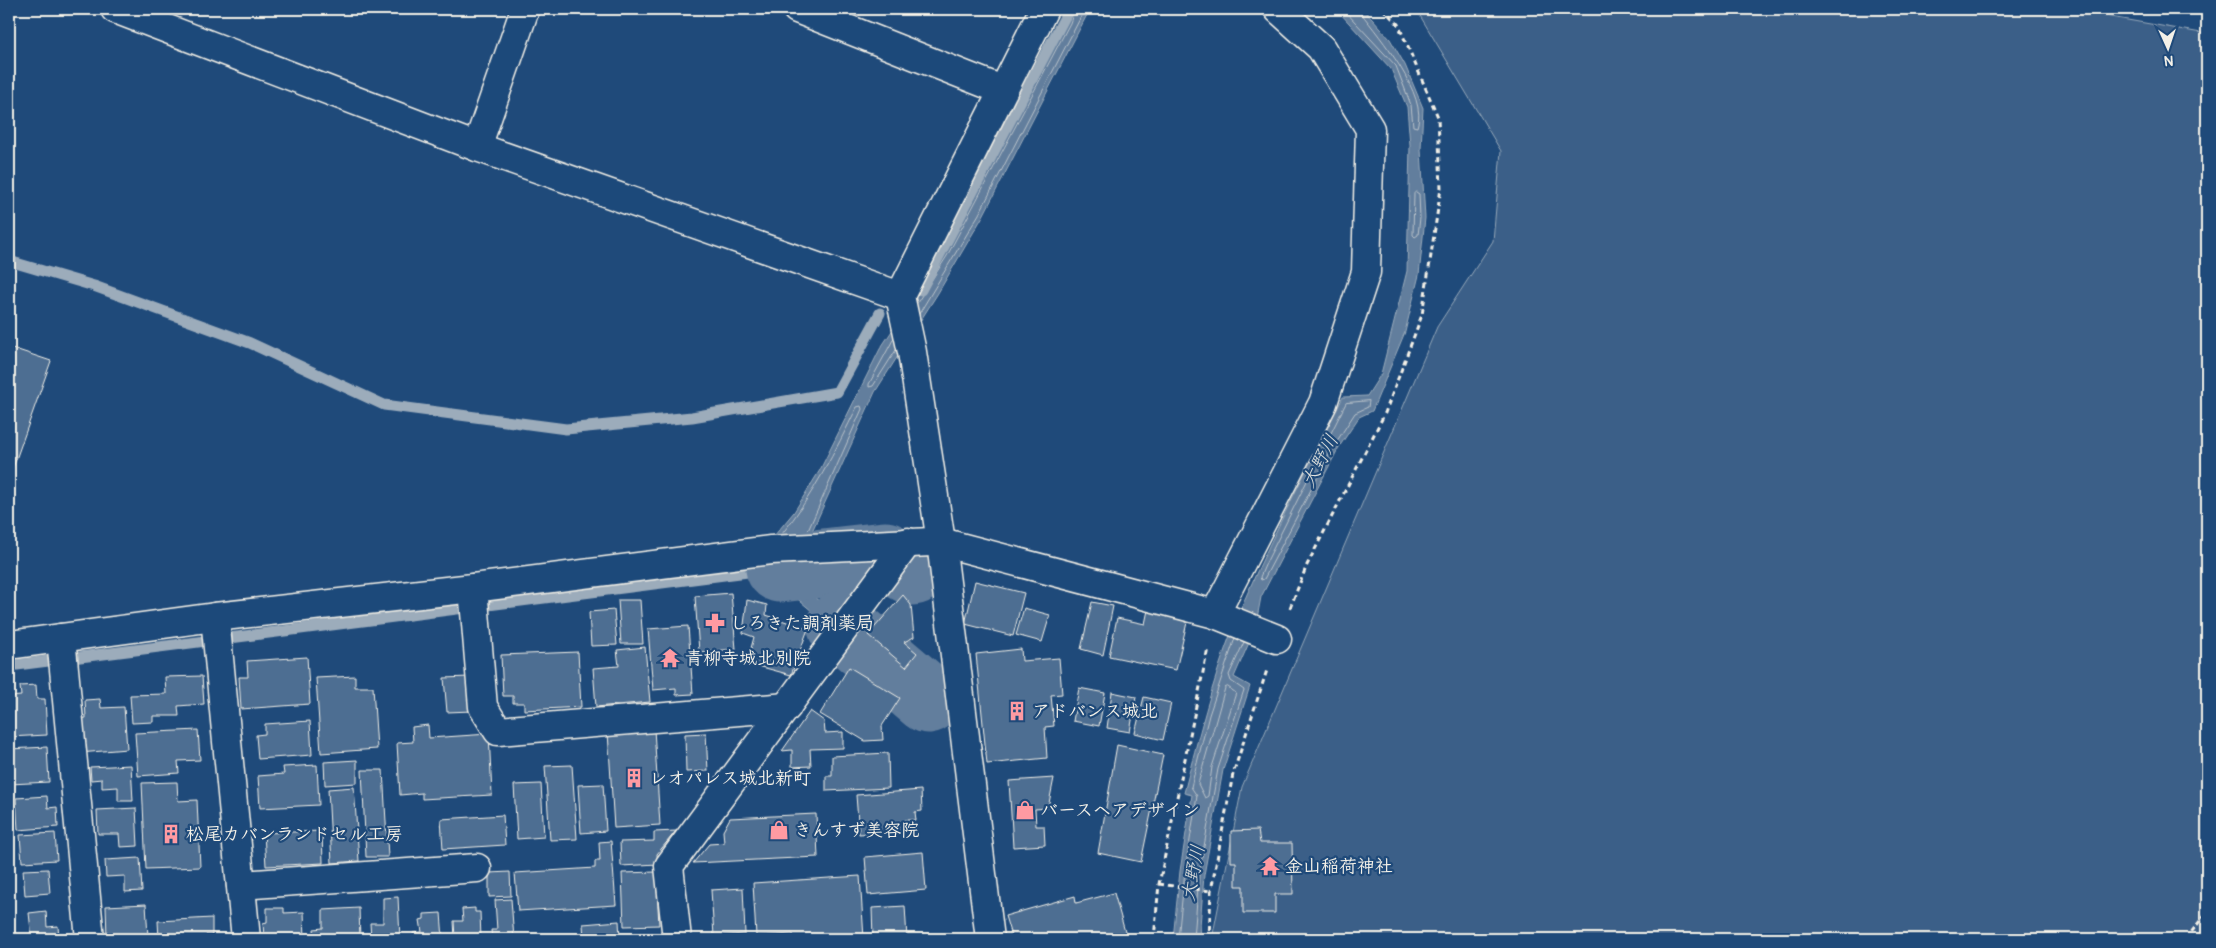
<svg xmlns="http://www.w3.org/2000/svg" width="2216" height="948" font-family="Pangolin,'Klee One',sans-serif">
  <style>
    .green { fill: #3a5f88; stroke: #97a8b8 }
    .water { fill: #627e9d; stroke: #9cacbb }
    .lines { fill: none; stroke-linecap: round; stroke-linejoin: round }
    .shore { stroke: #bac3ca; stroke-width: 1 }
    .stream { stroke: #9cacbb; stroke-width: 11 }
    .river { stroke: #627e9d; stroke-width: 69 }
    .building { fill: #4d6e92; stroke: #f4f1e8 }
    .street-casing { stroke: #f4f1e8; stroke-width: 31 }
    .secondary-casing { stroke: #f4f1e8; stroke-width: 31 }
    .path { stroke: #f4f1e8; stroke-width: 3; stroke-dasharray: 5 4; stroke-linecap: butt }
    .street { stroke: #1f4a7a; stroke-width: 28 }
    .secondary { stroke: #1f4a7a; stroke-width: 28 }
    .labels { text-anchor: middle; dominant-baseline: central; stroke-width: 4.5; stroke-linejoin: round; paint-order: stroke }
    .poi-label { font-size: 18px; font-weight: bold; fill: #f4f1e8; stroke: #1f4a7a; text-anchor: start }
    .water-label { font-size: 19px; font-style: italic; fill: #dee0dd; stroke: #1f4a7a }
  </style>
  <rect width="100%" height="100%" fill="#1f4a7a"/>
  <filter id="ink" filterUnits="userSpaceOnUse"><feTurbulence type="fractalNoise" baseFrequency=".02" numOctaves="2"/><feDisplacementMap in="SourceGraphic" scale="10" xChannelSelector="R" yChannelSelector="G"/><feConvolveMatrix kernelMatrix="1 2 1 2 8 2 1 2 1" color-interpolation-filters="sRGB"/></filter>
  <g filter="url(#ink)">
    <path class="green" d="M1416 9H2065L2207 34V939H1212L1242 787 1437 327 1493 241 1501 151Z"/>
    <g class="water">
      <path d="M1071 9H1090L983 216 938 293 875 392 813 529 805 570 808 591 840 621 915 682 912 695 794 596 790 573 770 576 774 536 794 512 820 470 880 349 943 254Z"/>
      <path d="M1332 9H1363L1390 39 1405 65 1423 108 1421 149 1425 218 1419 275 1405 332 1372 411 1359 417 1339 447 1261 597 1255 629 1234 677 1250 686 1223 770 1204 875 1199 939H1173L1180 871 1192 795 1184 793C1198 738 1212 683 1232 630 1264 550 1305 474 1343 397L1367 396 1381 374 1407 271 1410 145 1407 107 1391 69 1339 12Z"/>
    </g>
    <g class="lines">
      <g class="shore">
        <path d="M1343 9 1396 66 1411 105 1413 126 1417 127C1429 96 1379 36 1361 13L1360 9"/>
        <path d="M1416 192 1419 194 1420 218 1418 235 1415 237 1413 235 1414 194Z"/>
        <path d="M917 303 947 256 1070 23 1075 9"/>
        <path d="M919 314 979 214 1085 9"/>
        <path d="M894 338 869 384V387L873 386 896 350"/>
        <path d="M1369 401 1368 407 1355 413 1335 444 1264 579 1261 580 1260 577 1266 563 1346 403Z"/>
        <path d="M782 534C813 495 835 452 857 407L861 406 862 409 807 533"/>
        <path d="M1228 687 1236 693 1212 767 1208 796 1205 798 1198 784 1225 688Z"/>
        <path d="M1178 939 1185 871 1197 796 1191 787 1209 715 1235 638"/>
        <path d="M1194 939 1199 874 1218 769 1244 690 1231 681 1229 675 1244 642"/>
      </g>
      <g class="stream">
        <path d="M9 261 94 286 250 343 384 405 566 429 692 417 837 392 880 313"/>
        <path d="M921 290 1069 9"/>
        <path d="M9 666 780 568 783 563"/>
      </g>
      <g class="river">
        <path d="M780 568 885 556 913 571"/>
        <path d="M841 625 928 699"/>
      </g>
    </g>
    <g class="building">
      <path d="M9 347 51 361 9 479Z"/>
      <path d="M975 581 1024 593 1013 636 965 624Z"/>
      <path d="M731 593 736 649 699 652 695 596Z"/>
      <path d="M903 595 911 605 914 637 904 642 917 653 906 667 868 635Z"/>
      <path d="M618 600H640L643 644H621Z"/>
      <path d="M747 600 767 605 766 615 808 629 791 675 747 663 754 637 743 633Z"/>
      <path d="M1092 602 1113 606 1103 655 1081 649Z"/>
      <path d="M1024 608 1050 615 1042 642 1016 635Z"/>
      <path d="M614 610 617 645 591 646 589 612Z"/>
      <path d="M1148 610 1188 618 1176 670 1109 656 1117 618 1145 624Z"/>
      <path d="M688 626 693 694 676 695V688L653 690 648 629Z"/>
      <path d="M645 647 650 702 596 707 593 668 619 666 617 650Z"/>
      <path d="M1021 649 1022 661 1059 658 1062 694 1051 695 1054 726 1045 727 1047 758 987 764 976 654Z"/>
      <path d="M578 652 581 707 524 710V703H513V696H503L501 655Z"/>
      <path d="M307 657 310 704 241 709 239 677H248L247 661Z"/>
      <path d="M849 667 900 698 882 726 883 740 865 741 820 714Z"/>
      <path d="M202 676 204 704 178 706 179 716H153V722L132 723 130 695 166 694 165 677Z"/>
      <path d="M355 676V687H373L377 749 321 753 316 678Z"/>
      <path d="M469 677 472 711 447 712 444 678Z"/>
      <path d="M36 685 37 699H45L47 735 9 737V697L21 696 20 686Z"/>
      <path d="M1079 688 1105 693 1099 726 1073 721Z"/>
      <path d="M1112 692 1136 697 1130 732 1107 728Z"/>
      <path d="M1144 697 1171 703 1163 740 1135 733Z"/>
      <path d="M100 699 101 708 124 707 127 749 79 753 77 719 86 718 85 700Z"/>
      <path d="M810 711 824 721 825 733 843 732V748L810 749 811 766 792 767V750L782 751Z"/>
      <path d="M310 721 312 755 258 759 256 735 265 734V724Z"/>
      <path d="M428 725 429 738 489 734 492 795 422 799V793L400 795 397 743 413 742 412 727Z"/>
      <path d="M654 729 660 825 614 828 608 732Z"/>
      <path d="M198 730 200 760 178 761 179 773 138 776 135 733Z"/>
      <path d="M706 733 708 771 686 772 685 734Z"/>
      <path d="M1117 745 1163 755 1141 862 1098 853Z"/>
      <path d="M47 747 49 782 10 784 9 749Z"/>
      <path d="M888 753 889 788 826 791V776H832V756Z"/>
      <path d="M357 760V783L325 785 324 762Z"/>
      <path d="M131 765 133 801H118V787L102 788V779L91 780 90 767Z"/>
      <path d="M317 765 319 805 260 808 258 776 284 774 283 767Z"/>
      <path d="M572 765 577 839 550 840 545 766Z"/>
      <path d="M362 770H383L388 857H366Z"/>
      <path d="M1054 778 1048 808 1035 809 1036 826H1044L1045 845 1013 847 1009 781Z"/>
      <path d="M177 782 178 801 197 800 200 867 146 869 142 783Z"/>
      <path d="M541 784 544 837 517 839 514 785Z"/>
      <path d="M603 784 606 831 581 833 578 785Z"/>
      <path d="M354 787 359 861 332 863 328 789Z"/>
      <path d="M921 790 922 811 915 812 916 820H905L906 831 859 834 856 795Z"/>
      <path d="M47 796 48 808 57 807 58 827 18 830 16 798Z"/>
      <path d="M136 808 138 846 120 847 119 834H98L97 810Z"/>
      <path d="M816 814 818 857 693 863 709 844 724 843 723 831 730 818Z"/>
      <path d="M503 815 505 845 443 849 441 819Z"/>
      <path d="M1258 830 1260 843H1292L1293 894H1275V913H1243V886H1236V862H1231V831Z"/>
      <path d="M322 831 323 863 266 866 264 833Z"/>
      <path d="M676 831 657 854 658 864 621 866 620 842 654 841V832Z"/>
      <path d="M55 833 57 860 22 862 20 835Z"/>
      <path d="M611 841 616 905 518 911 515 873 595 868V861H600L599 842Z"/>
      <path d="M923 852 926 890 868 895 865 857Z"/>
      <path d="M140 858 142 891 125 892V876L106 877 105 860Z"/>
      <path d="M48 869 50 893 25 895 23 870Z"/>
      <path d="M510 872 511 896 489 897V873Z"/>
      <path d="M656 872 659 925 624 926 622 873Z"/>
      <path d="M860 876 864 939H794L793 934 756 936 753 883Z"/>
      <path d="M743 888 745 934 714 936 711 890Z"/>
      <path d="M1114 893 1127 939H1012L1005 916 1075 896 1076 903Z"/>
      <path d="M398 897 400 939H371L370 923H383V898Z"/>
      <path d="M511 899 514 939H492L491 930H497L495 900Z"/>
      <path d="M146 904 148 937 107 938 106 906Z"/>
      <path d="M905 906 907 939H873L872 908Z"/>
      <path d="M267 908H284V913L304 912 305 939H264L263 923 267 922Z"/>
      <path d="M359 908 360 939H315L314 929 323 928V910Z"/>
      <path d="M475 908V912H480L481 939H455L454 921H463L462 909Z"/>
      <path d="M46 911 47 927 58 926 59 939H32L29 913Z"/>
      <path d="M441 913 443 939H414L413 933 422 932 420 920 424 919V914Z"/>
      <path d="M212 918V935H206V939H159L158 921Z"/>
      <path d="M619 921 620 939H584L583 924Z"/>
    </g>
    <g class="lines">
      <defs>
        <g id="street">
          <path d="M115 9 477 147 900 296"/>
          <path d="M797 9 1002 90"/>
          <path d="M477 147 525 9"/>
          <path d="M941 542 912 352 900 296 1044 9"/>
          <path d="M473 588 483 707 498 731 787 707"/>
          <path d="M1215 614 1323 403 1366 272 1370 129 1321 48 1278 9"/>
          <path d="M215 617 246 939"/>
          <path d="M61 638 90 939"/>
          <path d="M9 645 215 617 473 588 771 550 931 542H941L1215 614 1277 639"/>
          <path d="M241 885 477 868"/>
          <path d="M677 939 669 866 908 542"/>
        </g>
        <path id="secondary" d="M941 542 990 939"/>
      </defs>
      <use href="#street" class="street-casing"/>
      <use href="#secondary" class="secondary-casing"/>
      <g class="path">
        <path d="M1290 608 1307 565 1385 413 1422 315 1441 188 1438 117 1398 24 1383 9"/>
        <path d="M1159 884 1211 891"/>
        <path d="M1154 939 1159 884 1208 648"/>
        <path d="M1209 939 1211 891 1233 774 1267 670"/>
        <path d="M2186 939 2207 912"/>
      </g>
      <use href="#street" class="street"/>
      <use href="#secondary" class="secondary"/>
    </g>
  </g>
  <defs>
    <symbol id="pharmacy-bare" viewBox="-9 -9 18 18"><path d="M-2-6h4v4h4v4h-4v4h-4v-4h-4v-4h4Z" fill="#ff9aa2" stroke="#1f4a7a" stroke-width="2.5" paint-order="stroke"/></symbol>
    <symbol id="temple-bare" viewBox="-9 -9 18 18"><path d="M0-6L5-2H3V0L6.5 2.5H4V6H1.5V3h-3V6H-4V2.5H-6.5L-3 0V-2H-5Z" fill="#ff9aa2" stroke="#1f4a7a" stroke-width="2.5" paint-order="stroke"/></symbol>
    <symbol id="building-bare" viewBox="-9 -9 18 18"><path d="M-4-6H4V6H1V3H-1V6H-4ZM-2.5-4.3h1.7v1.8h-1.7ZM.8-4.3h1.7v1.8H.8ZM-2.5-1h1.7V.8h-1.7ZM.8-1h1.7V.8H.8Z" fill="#ff9aa2" stroke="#1f4a7a" stroke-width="2.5" paint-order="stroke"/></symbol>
    <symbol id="shop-bare" viewBox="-9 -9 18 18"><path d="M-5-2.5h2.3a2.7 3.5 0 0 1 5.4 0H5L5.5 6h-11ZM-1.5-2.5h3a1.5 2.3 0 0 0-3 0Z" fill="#ff9aa2" stroke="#1f4a7a" stroke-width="2.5" paint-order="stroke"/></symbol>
  </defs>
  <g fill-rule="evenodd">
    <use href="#pharmacy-bare" x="701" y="609" width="28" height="28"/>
    <use href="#temple-bare" x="656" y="644" width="28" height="28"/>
    <use href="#building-bare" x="1003" y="697" width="28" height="28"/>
    <use href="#building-bare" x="620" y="764" width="28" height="28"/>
    <use href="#shop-bare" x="1011" y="796" width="28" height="28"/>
    <use href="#shop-bare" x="765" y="816" width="28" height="28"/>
    <use href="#building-bare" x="157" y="820" width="28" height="28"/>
    <use href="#temple-bare" x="1256" y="852" width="28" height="28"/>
  </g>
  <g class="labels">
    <g class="poi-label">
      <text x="730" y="623">しろきた調剤薬局</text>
      <text x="685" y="658">青柳寺城北別院</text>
      <text x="1032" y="711">アドバンス城北</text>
      <text x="649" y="778">レオパレス城北新町</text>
      <text x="1040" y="810">バースヘアデザイン</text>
      <text x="794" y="830">きんすず美容院</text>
      <text x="186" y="834">松尾カバンランドセル工房</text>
      <text x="1285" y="866">金山稲荷神社</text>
    </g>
    <g class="water-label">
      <text transform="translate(1320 461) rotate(-62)">大野川</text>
      <text transform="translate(1193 873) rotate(-79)">大野川</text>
    </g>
  </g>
  <rect width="2216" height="948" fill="none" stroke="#1f4a7a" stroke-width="30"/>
  <rect x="15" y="15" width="2186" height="918" fill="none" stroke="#f4f1e8" stroke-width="2" filter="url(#ink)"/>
  <g transform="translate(2168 48) rotate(177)" stroke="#1f4a7a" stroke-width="4" paint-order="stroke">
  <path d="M0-4L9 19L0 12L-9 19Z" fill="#f4f1e8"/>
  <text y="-8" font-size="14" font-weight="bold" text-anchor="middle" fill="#f4f1e8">N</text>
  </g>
</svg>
